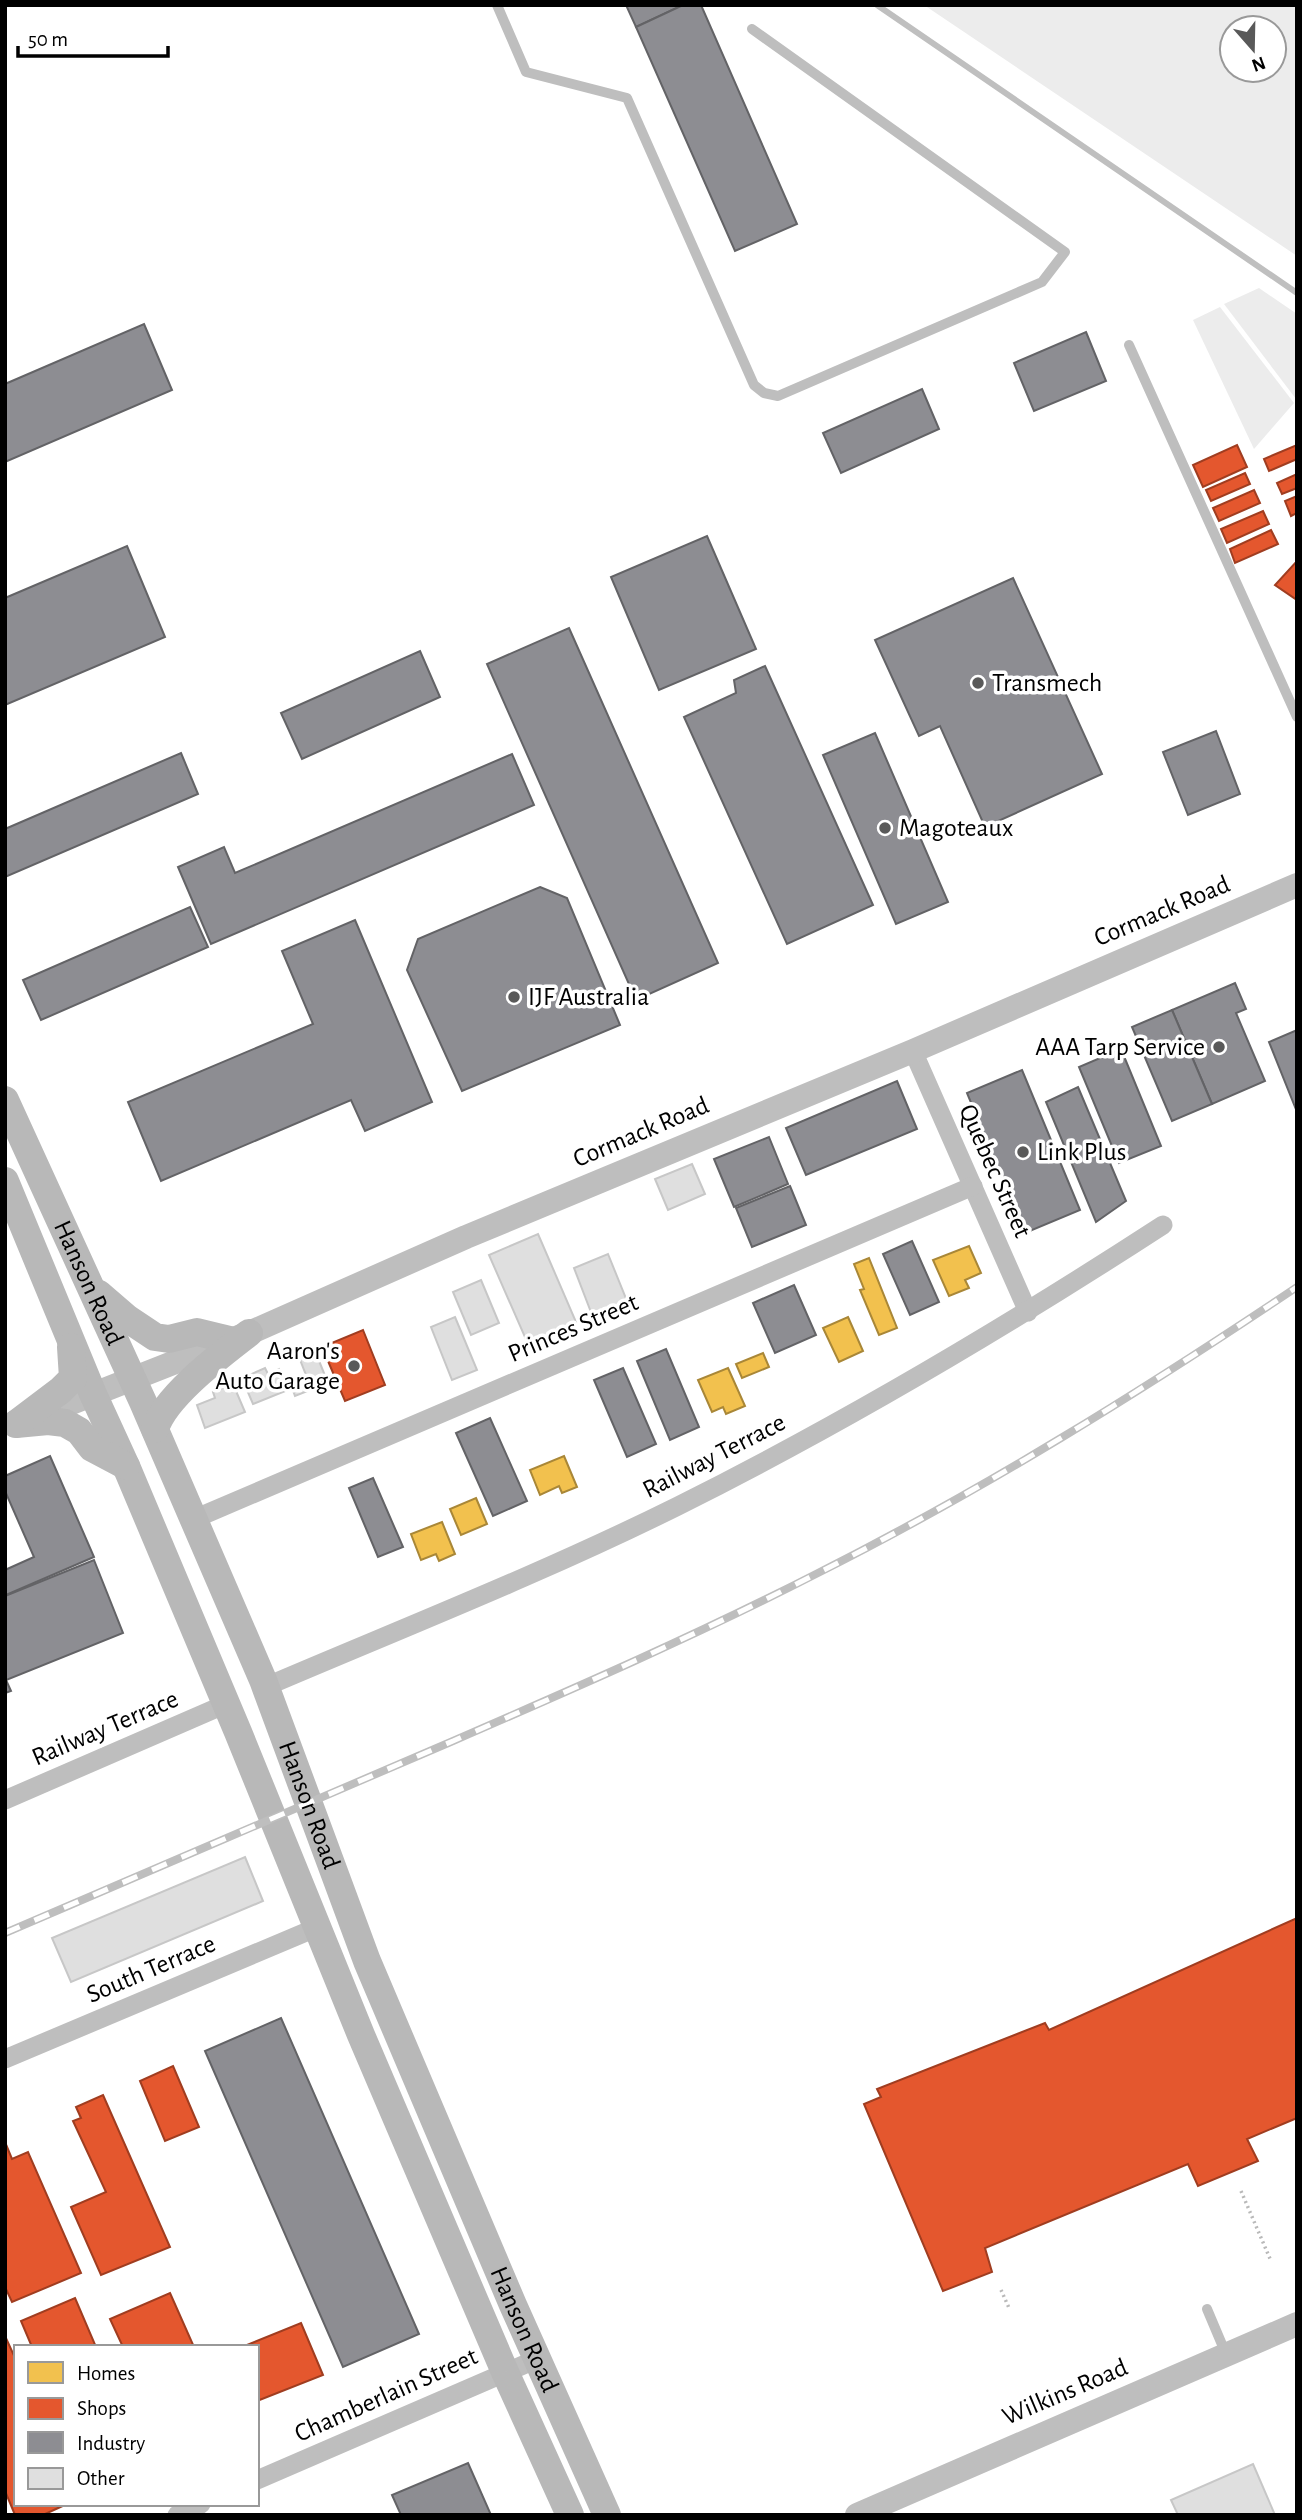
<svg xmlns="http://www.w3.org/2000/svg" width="1302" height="2520" font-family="'Alegreya Sans',sans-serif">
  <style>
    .green { fill: #ececec; fill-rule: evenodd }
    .homes { fill: #f2c14e; stroke: #a98737; stroke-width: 2 }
    .shops { fill: #e4572e; stroke: #a03d20; stroke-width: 2 }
    .industry { fill: #8d8d92; stroke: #636366; stroke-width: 2 }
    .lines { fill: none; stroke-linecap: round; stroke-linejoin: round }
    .stream { stroke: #bfbfbf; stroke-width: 6 }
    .building { fill: #dfdfdf; stroke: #c7c7c7; stroke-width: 2 }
    .path { stroke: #b9b9b9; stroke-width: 3.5; stroke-dasharray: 2 3.5; stroke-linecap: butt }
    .service { stroke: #bebebe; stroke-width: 10 }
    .minor { stroke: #bebebe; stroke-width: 19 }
    .tertiary { stroke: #bebebe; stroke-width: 24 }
    .secondary { stroke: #b8b8b8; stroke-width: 28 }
    .rail-casing { stroke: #bebebe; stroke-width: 8 }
    .rail { stroke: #fff; stroke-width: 5; stroke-dasharray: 16; stroke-linecap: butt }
    .poi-dot { fill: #595959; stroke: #fff; stroke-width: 2.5 }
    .labels { text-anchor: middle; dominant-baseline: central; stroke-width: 7; stroke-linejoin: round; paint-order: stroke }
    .poi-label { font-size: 26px; fill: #000; stroke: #fff; text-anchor: start }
    .street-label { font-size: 26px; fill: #000; stroke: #fff }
  </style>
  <rect width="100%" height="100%" fill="#fff"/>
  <g class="green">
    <path d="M924 5H1297V256ZM1232 28H1274V70H1232Z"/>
    <path d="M1259 288 1297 314 1296 399 1224 304Z"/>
    <path d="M1220 307 1294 403 1254 449 1193 320Z"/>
  </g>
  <g class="homes">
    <path d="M969 1246 981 1273 965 1280 969 1288 949 1296 933 1260Z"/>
    <path d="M869 1258 897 1328 879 1335 860 1290 864 1289 854 1264Z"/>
    <path d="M848 1317 863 1351 839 1362 823 1328Z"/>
    <path d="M763 1353 769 1367 742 1378 736 1364Z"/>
    <path d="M728 1368 745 1406 726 1414 723 1407 712 1412 698 1380Z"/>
    <path d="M564 1456 577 1487 562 1493 559 1486 540 1495 530 1470Z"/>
    <path d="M476 1498 487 1524 461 1535 450 1509Z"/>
    <path d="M442 1522 455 1554 439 1561 436 1554 421 1560 411 1534Z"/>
  </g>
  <g class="shops">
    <path d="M1237 445 1247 467 1203 487 1193 465Z"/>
    <path d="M1297 445V459L1269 471 1264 459Z"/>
    <path d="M1245 473 1250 484 1211 501 1206 490Z"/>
    <path d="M1297 474V488L1282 494 1277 483Z"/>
    <path d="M1254 490 1260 503 1219 521 1213 508Z"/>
    <path d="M1297 496V513L1291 516 1285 501Z"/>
    <path d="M1263 511 1269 524 1227 543 1221 529Z"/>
    <path d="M1271 530 1278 544 1235 563 1230 549Z"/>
    <path d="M1297 561V600L1275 585Z"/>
    <path d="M363 1330 385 1385 345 1401 322 1347Z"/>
    <path d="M1297 1918V2118L1247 2139 1258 2161 1198 2186 1188 2164 985 2248 992 2272 943 2291 864 2104 881 2097 877 2089 1045 2023 1049 2030Z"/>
    <path d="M173 2066 199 2127 165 2141 140 2081Z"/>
    <path d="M103 2095 170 2247 101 2275 71 2207 106 2192 73 2121 81 2118 76 2107Z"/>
    <path d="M5 2142 12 2159 28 2152 81 2273 12 2302 5 2287Z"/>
    <path d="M170 2293 194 2347H123L110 2319Z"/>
    <path d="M75 2298 96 2347H32L21 2321Z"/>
    <path d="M301 2323 323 2375 257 2401V2347H242Z"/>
    <path d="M5 2336 16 2360V2504H67L43 2515H15L5 2491Z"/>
  </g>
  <g class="industry">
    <path d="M626 5H683L636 27Z"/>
    <path d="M683 5H701L797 224 735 251 636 27Z"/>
    <path d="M144 324 172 390 5 462V384Z"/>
    <path d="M1086 332 1106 381 1034 411 1014 363Z"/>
    <path d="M922 389 939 429 841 473 823 433Z"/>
    <path d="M707 536 756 649 659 690 611 577Z"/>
    <path d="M127 546 165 637 5 705V598Z"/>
    <path d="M1013 578 1102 774 985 827 940 726 919 736 875 640Z"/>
    <path d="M569 628 718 963 636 1000 487 664Z"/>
    <path d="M420 651 440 697 302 759 281 713Z"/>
    <path d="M765 666 873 905 787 944 684 717 736 693 734 680Z"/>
    <path d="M1216 731 1240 794 1188 815 1163 752Z"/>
    <path d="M875 733 948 902 896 924 823 755Z"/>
    <path d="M181 753 198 794 5 877V829Z"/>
    <path d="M512 754 534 805 211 944 178 867 224 847 235 873Z"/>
    <path d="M540 887 567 898 620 1025 462 1091 407 970 418 939Z"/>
    <path d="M190 907 208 947 41 1020 23 980Z"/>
    <path d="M355 920 432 1102 365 1131 351 1100 161 1181 128 1102 313 1024 282 951Z"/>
    <path d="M1235 983 1246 1009 1236 1013 1265 1081 1212 1104 1172 1010Z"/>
    <path d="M1172 1010 1212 1104 1172 1121 1132 1027Z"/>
    <path d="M1297 1030V1112L1269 1042Z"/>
    <path d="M1121 1049 1161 1146 1119 1163 1079 1067Z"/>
    <path d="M1022 1070 1080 1210 1025 1233 967 1093Z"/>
    <path d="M897 1081 917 1129 806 1175 786 1128Z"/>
    <path d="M1078 1087 1126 1201 1096 1222 1046 1102Z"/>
    <path d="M769 1137 788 1184 734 1207 714 1159Z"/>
    <path d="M790 1186 806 1225 752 1247 736 1208Z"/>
    <path d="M912 1241 939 1302 910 1315 883 1254Z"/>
    <path d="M794 1285 816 1335 775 1353 753 1303Z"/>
    <path d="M666 1349 699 1427 670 1440 637 1361Z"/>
    <path d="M623 1368 656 1444 627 1457 594 1380Z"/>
    <path d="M490 1418 527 1501 493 1516 456 1433Z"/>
    <path d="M50 1456 94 1557 6 1595 5 1570 34 1557 5 1491V1476Z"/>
    <path d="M373 1478 403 1547 378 1557 349 1488Z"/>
    <path d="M94 1560 123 1633 6 1680 11 1691 5 1693V1596Z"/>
    <path d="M281 2018 419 2334 343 2367 205 2051Z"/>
    <path d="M468 2463 491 2515H401L392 2495Z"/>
  </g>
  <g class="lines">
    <path class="stream" d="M877 5 1297 293"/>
  </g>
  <g class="building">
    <path d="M692 1164 705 1194 668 1210 655 1179Z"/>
    <path d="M538 1234 576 1322 528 1344 489 1255Z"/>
    <path d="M608 1254 629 1306 594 1320 574 1268Z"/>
    <path d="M481 1280 499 1323 471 1335 453 1292Z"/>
    <path d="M455 1317 477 1370 452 1380 431 1327Z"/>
    <path d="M313 1346 328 1383 295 1396 290 1382 306 1375 297 1352Z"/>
    <path d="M265 1368 268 1374 279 1369 288 1390 253 1404 244 1383 249 1381 247 1376Z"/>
    <path d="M233 1384 245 1412 205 1428 197 1405 215 1398 213 1392Z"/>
    <path d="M245 1857 263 1901 71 1982 52 1938Z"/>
    <path d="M1253 2464 1275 2515H1178L1171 2500Z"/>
  </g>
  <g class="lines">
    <g class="path">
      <path d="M1241 2191 1271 2261"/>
      <path d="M1001 2290 1009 2308"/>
    </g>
    <g class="service">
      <path d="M497 5 526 72 627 98 754 385 764 393 778 396 1042 282 1065 252 752 29"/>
      <path d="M1129 345 1297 717"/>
      <path d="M1207 2309 1226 2354"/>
    </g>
    <g class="minor">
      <path d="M913 1051 1028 1312"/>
      <path d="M194 1519 973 1186"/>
      <path d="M265 1687C403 1628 543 1573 678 1506 846 1422 1006 1327 1163 1225"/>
      <path d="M5 1800 226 1704"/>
      <path d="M5 2059 318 1927"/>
      <path d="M257 2480 537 2359"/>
      <path d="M177 2515 201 2504"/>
    </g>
    <g class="tertiary">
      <path d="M33 1418 249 1333 466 1237 913 1051 1297 885"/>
      <path d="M857 2515 1297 2324"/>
    </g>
    <g class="secondary">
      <path id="s1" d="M5 1100 143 1402 263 1680 367 1961 513 2305 607 2515"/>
      <path d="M5 1181 93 1394 126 1466 238 1732 361 2035 505 2372 570 2515"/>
      <path d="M99 1294 128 1319 155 1337 169 1339 197 1332 230 1340"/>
      <path d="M16 1424 48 1421 65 1423 79 1431 92 1448 126 1466"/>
      <path d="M16 1424 61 1390 73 1378 71 1347"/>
      <path d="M155 1429C165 1396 222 1354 249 1333"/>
    </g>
    <defs>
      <path id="rail" d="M5 1933C154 1869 304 1805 453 1741 575 1688 697 1635 816 1574 983 1490 1142 1391 1297 1287"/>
    </defs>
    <use href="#rail" class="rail-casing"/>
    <use href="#rail" class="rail"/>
  </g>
  <g class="poi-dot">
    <circle cx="978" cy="683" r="7"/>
    <circle cx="885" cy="828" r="7"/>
    <circle cx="514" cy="997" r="7"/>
    <circle cx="1219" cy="1047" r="7"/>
    <circle cx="1023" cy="1152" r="7"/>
    <circle cx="354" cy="1366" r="7"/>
  </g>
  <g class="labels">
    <g class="poi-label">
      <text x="992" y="683">Transmech</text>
      <text x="899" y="828">Magoteaux</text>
      <text x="528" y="997">IJF Australia</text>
      <text x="1205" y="1047" text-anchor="end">AAA Tarp Service</text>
      <text x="1037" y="1152">Link Plus</text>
      <text x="340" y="1351" text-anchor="end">Aaron's<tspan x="340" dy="30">Auto Garage</tspan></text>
    </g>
    <g class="street-label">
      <text transform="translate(1162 911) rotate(-23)">Cormack Road</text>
      <text transform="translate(641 1132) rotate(-23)">Cormack Road</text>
      <text transform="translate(995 1171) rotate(66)">Quebec Street</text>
      <text stroke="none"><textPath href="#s1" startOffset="201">Hanson Road</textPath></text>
      <text transform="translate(573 1328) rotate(-23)">Princes Street</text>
      <text transform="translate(714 1456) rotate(-27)">Railway Terrace</text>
      <text transform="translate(105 1728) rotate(-23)">Railway Terrace</text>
      <text stroke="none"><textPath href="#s1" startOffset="768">Hanson Road</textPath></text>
      <text transform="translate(151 1969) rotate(-23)">South Terrace</text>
      <text stroke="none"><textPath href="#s1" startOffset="1335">Hanson Road</textPath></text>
      <text transform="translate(1065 2392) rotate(-23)">Wilkins Road</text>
      <text transform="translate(386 2395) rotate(-24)">Chamberlain Street</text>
    </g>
  </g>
  <rect width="1302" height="2520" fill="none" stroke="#000000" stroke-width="14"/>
  <rect x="14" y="2345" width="245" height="161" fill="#ffffff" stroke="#999999" stroke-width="2"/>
  <rect x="28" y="2362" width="35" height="21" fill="#f2c14e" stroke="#999999" stroke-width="2"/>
  <text x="77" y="2380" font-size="21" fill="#000000">Homes</text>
  <rect x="28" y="2398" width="35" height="21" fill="#e4572e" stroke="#999999" stroke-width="2"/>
  <text x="77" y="2415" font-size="21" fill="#000000">Shops</text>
  <rect x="28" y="2432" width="35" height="21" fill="#8d8d92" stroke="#999999" stroke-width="2"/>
  <text x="77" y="2450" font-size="21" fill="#000000">Industry</text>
  <rect x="28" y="2468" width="35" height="21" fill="#dfdfdf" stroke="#999999" stroke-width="2"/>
  <text x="77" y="2485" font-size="21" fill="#000000">Other</text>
  <g transform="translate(1253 49) rotate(160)"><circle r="33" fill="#ffffff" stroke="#999999" stroke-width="2"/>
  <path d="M0-5L12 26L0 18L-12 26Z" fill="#595959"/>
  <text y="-10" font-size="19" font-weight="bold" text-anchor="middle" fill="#000000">N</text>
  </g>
  <path d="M18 46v10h150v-10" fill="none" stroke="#000000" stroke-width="3.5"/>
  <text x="28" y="46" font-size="21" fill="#000000" stroke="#ffffff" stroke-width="5" paint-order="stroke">50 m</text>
</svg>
